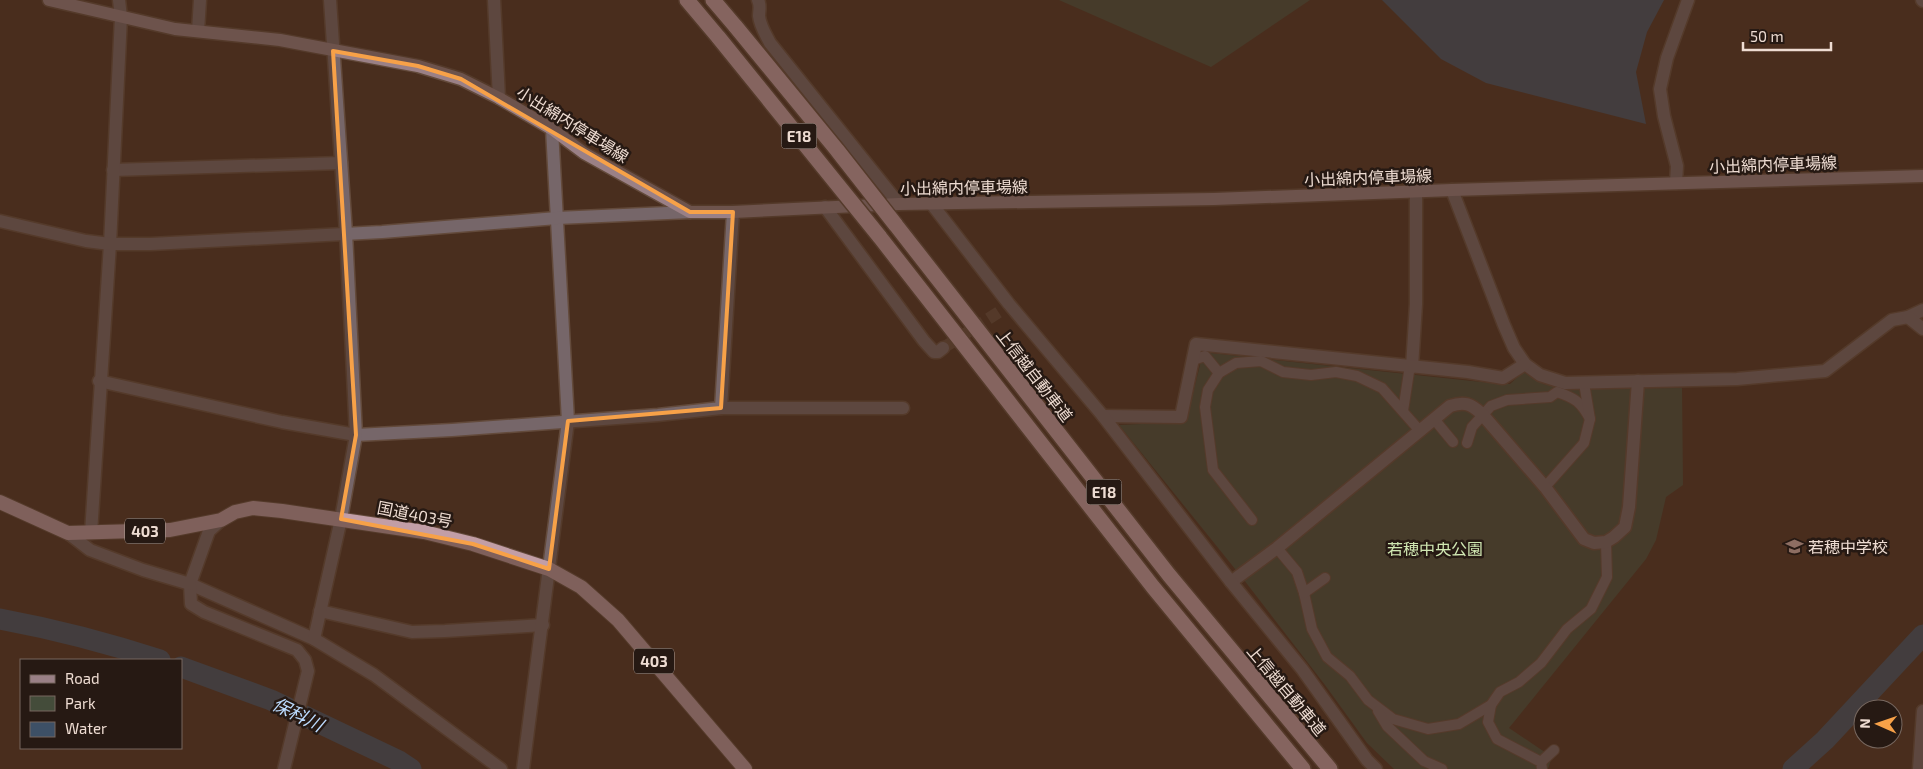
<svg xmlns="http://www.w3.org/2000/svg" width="1923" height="769" font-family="'Exo 2','Noto Sans JP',sans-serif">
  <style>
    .green { fill: #444c3a }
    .water { fill: #3d5066 }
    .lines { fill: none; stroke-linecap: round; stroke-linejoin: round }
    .river { stroke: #3d5066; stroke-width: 21 }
    .minor-tunnel { stroke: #624839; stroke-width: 12; stroke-dasharray: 12 6; stroke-linecap: butt }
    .pedestrian-casing { stroke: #634a3b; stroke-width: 12 }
    .minor-casing { stroke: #634a3b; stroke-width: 15 }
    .tertiary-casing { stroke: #634a3b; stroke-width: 15 }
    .secondary-casing { stroke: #634a3b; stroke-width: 15 }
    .trunk-casing { stroke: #634a3b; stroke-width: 16 }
    .motorway-casing { stroke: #634a3b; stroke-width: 18 }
    .pedestrian { stroke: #766669; stroke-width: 10 }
    .minor { stroke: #766669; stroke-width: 12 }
    .tertiary { stroke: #766669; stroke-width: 12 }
    .secondary { stroke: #9a8086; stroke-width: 12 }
    .trunk { stroke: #c29ea6; stroke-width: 14 }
    .motorway { stroke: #cea7b0; stroke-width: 15 }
    .motorway-bridge-casing { stroke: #634a3b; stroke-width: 18; stroke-linecap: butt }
    .motorway-bridge { stroke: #cea7b0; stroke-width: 15 }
    .marked { fill: none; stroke: #f7a148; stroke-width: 4; stroke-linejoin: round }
    .labels { text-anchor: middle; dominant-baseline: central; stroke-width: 5; stroke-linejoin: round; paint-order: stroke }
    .shield { fill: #261913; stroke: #b2a299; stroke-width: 1 }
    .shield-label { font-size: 15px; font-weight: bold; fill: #eedcd2 }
    .street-label { font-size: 16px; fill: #eedcd2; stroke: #261913 }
    .poi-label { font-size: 16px; fill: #eedcd2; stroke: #261913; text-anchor: start }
    .park-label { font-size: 16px; fill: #d0e7b2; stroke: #261913 }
    .water-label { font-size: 18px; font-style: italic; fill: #bbdafd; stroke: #261913 }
  </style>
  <rect width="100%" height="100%" fill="#492e1e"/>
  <g class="green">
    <path d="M1059 0H1310L1211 67Z"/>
    <path d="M1201 352 1491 383 1510 384 1523 372 1543 384 1567 389 1682 388 1683 485 1666 497 1656 540 1646 559 1509 728 1552 757 1548 769H1394L1367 743 1325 685 1244 580 1119 425 1186 422 1200 365Z"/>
  </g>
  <path class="water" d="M1382 0H1664L1647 32 1636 72 1646 124 1486 83 1441 59Z"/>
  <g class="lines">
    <g class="river">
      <path d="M0 619C54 629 108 643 160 660"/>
      <path d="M181 667 271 700 399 761 411 769"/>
      <path d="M1793 769 1825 740 1923 635"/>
    </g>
    <path class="minor-tunnel" d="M943 348 999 312"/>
    <defs>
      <g id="pedestrian">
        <path d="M1193 360 1205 356 1219 373"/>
        <path d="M1403 411 1409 372"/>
        <path d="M1434 419 1453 442"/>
        <path d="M1467 443 1472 427 1491 406 1507 400 1550 397 1557 392C1575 398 1581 402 1590 419"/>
        <path d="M1545 487 1584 443 1590 419 1584 383"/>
        <path d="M1252 520 1213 470 1205 407 1208 390 1219 373 1236 363 1261 361 1283 372 1311 375 1336 372 1357 376 1382 388 1420 431"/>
        <path d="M1277 548 1297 572 1304 593 1312 629 1327 657 1350 676 1368 700 1393 719 1428 729 1459 724 1491 705 1500 692 1519 682 1541 663 1567 629 1591 609 1607 577 1606 542"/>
        <path d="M1304 593 1325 578"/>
        <path d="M1491 705 1488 722 1497 739 1541 762 1542 769"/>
        <path d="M1378 711 1387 726 1424 761 1442 769"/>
        <path d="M1541 762 1554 750"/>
      </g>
      <g id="minor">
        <path d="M494 0 499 98"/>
        <path d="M758 0C761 6 759 10 759 16 760 26 766 35 770 43L899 204"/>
        <path d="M1922 0 1923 1"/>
        <path d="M198 31 200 0"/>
        <path d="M113 170 341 163"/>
        <path d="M1676 183 1677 166 1664 116 1660 89 1667 58 1688 0"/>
        <path d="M1452 190 1504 325 1514 348 1525 364 1540 375 1565 383 1737 379 1825 371 1892 320 1908 317 1923 310"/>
        <path d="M825 207 924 341 934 352H938L943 348"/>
        <path d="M1908 317 1923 329"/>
        <path d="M1412 367 1416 304V191"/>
        <path d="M99 381 282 422 356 435 452 430 658 415 721 408 733 212"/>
        <path d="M721 408H903"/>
        <path d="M1103 416 1181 417 1196 344 1468 372 1503 378 1525 364"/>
        <path d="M91 533 110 244 121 17 119 0"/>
        <path d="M1231 582 1277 548 1450 406C1465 401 1471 404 1482 414L1545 487 1584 539 1594 543 1606 542 1614 537 1625 527 1629 507 1638 381"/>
        <path d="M190 584 314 639 374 675 501 769"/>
        <path d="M320 611 412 632 445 631 543 625"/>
        <path d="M314 639 341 519 356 435 346 233 330 0"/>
        <path d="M523 769 568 421 552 129"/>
        <path d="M1919 769 1923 711"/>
      </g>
      <g id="tertiary">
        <path d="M931 203 1009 304 1103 416 1231 582 1302 669 1367 760 1376 769"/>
        <path d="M0 221 86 241 110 244H151L382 232 557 218 690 212"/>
        <path d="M221 520 209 531 190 584 191 604 204 612 297 650 305 660 308 671 284 769"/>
        <path d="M68 533 90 550 143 570 190 584"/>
      </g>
      <path id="secondary" d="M49 0 175 29 280 40 418 66 461 79 499 98 552 129 584 153 690 212H733L899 204 1214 199 1452 190 1923 176"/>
      <path id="trunk" d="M0 502 68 533 170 530 221 520 235 512 253 508 282 511 424 532 473 544 549 569 581 587 618 620 745 769"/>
      <g id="motorway">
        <path d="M687 0 719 38"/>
        <path d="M713 0 736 27"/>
        <path d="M895 224 1169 575 1330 769"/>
        <path d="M879 236 1153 587 1303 769"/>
      </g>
    </defs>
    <use href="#pedestrian" class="pedestrian-casing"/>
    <use href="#minor" class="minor-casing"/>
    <use href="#tertiary" class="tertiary-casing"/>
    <use href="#secondary" class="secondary-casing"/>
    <use href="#trunk" class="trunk-casing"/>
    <use href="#motorway" class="motorway-casing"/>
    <use href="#pedestrian" class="pedestrian"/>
    <use href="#minor" class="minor"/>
    <use href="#tertiary" class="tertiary"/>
    <use href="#secondary" class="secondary"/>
    <use href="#trunk" class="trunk"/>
    <use href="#motorway" class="motorway"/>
    <defs>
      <g id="motorway-bridge">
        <path d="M736 27 837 150 895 224"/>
        <path d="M719 38 879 236"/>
      </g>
    </defs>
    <use href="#motorway-bridge" class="motorway-bridge-casing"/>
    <use href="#motorway-bridge" class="motorway-bridge"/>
  </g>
  <path d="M0 0H1923V769H0ZM333 51 418 66 461 79 690 212H733L721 408 568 421 549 569 473 544 341 519 356 435Z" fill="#492e1e" fill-opacity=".55" fill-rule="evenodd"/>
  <path class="marked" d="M333 51 418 66 461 79 690 212H733L721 408 568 421 549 569 473 544 341 519 356 435Z"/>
  <defs>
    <symbol id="school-bare" viewBox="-9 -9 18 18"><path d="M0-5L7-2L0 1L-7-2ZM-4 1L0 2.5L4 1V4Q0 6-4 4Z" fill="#8d6e63" stroke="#261913" stroke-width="2.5" paint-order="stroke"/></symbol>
  </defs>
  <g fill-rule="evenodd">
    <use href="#school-bare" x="1782" y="534" width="25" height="25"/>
  </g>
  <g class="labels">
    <g class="shield">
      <rect x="781.5" y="123.5" width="35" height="25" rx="4"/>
      <rect x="1086.5" y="479.5" width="35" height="25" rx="4"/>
      <rect x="125" y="518.5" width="40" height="25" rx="4"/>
      <rect x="634" y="648.5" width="40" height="25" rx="4"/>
    </g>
    <g class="shield-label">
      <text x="799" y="136">E18</text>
      <text x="1104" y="492">E18</text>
      <text x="145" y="531">403</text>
      <text x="654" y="661">403</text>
    </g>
    <g class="street-label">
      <text transform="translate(573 124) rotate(32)">小出綿内停車場線</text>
      <text transform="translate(1773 164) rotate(-2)">小出綿内停車場線</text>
      <text transform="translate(1368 177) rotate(-2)">小出綿内停車場線</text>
      <text transform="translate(964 187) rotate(-1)">小出綿内停車場線</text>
      <text transform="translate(1035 375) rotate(52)">上信越自動車道</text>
      <text transform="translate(415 514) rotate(11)">国道403号</text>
      <text transform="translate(1287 690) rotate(50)">上信越自動車道</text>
    </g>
    <g class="poi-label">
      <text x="1808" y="546">若穂中学校</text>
    </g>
    <g class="park-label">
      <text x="1435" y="548">若穂中央公園</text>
    </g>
    <g class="water-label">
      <text transform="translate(298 714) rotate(26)">保科川</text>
    </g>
  </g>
  <rect x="20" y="659" width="162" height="90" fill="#261913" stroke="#76675f"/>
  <rect x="30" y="675" width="25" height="8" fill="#9a8086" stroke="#76675f"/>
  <text x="65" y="684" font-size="15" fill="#eedcd2">Road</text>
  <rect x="30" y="696" width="25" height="15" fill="#444c3a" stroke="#76675f"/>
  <text x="65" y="709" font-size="15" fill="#eedcd2">Park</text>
  <rect x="30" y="722" width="25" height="15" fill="#3d5066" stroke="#76675f"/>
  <text x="65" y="734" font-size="15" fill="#eedcd2">Water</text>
  <g transform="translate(1878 724) rotate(272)"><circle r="24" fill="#261913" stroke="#76675f"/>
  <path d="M0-4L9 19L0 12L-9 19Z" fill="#f7a148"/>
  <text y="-8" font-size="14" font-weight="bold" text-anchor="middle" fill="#eedcd2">N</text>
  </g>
  <path d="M1743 42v8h88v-8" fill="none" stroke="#eedcd2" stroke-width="2.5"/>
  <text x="1750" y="42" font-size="15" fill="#eedcd2" stroke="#261913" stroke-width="4" paint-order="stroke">50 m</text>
</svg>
